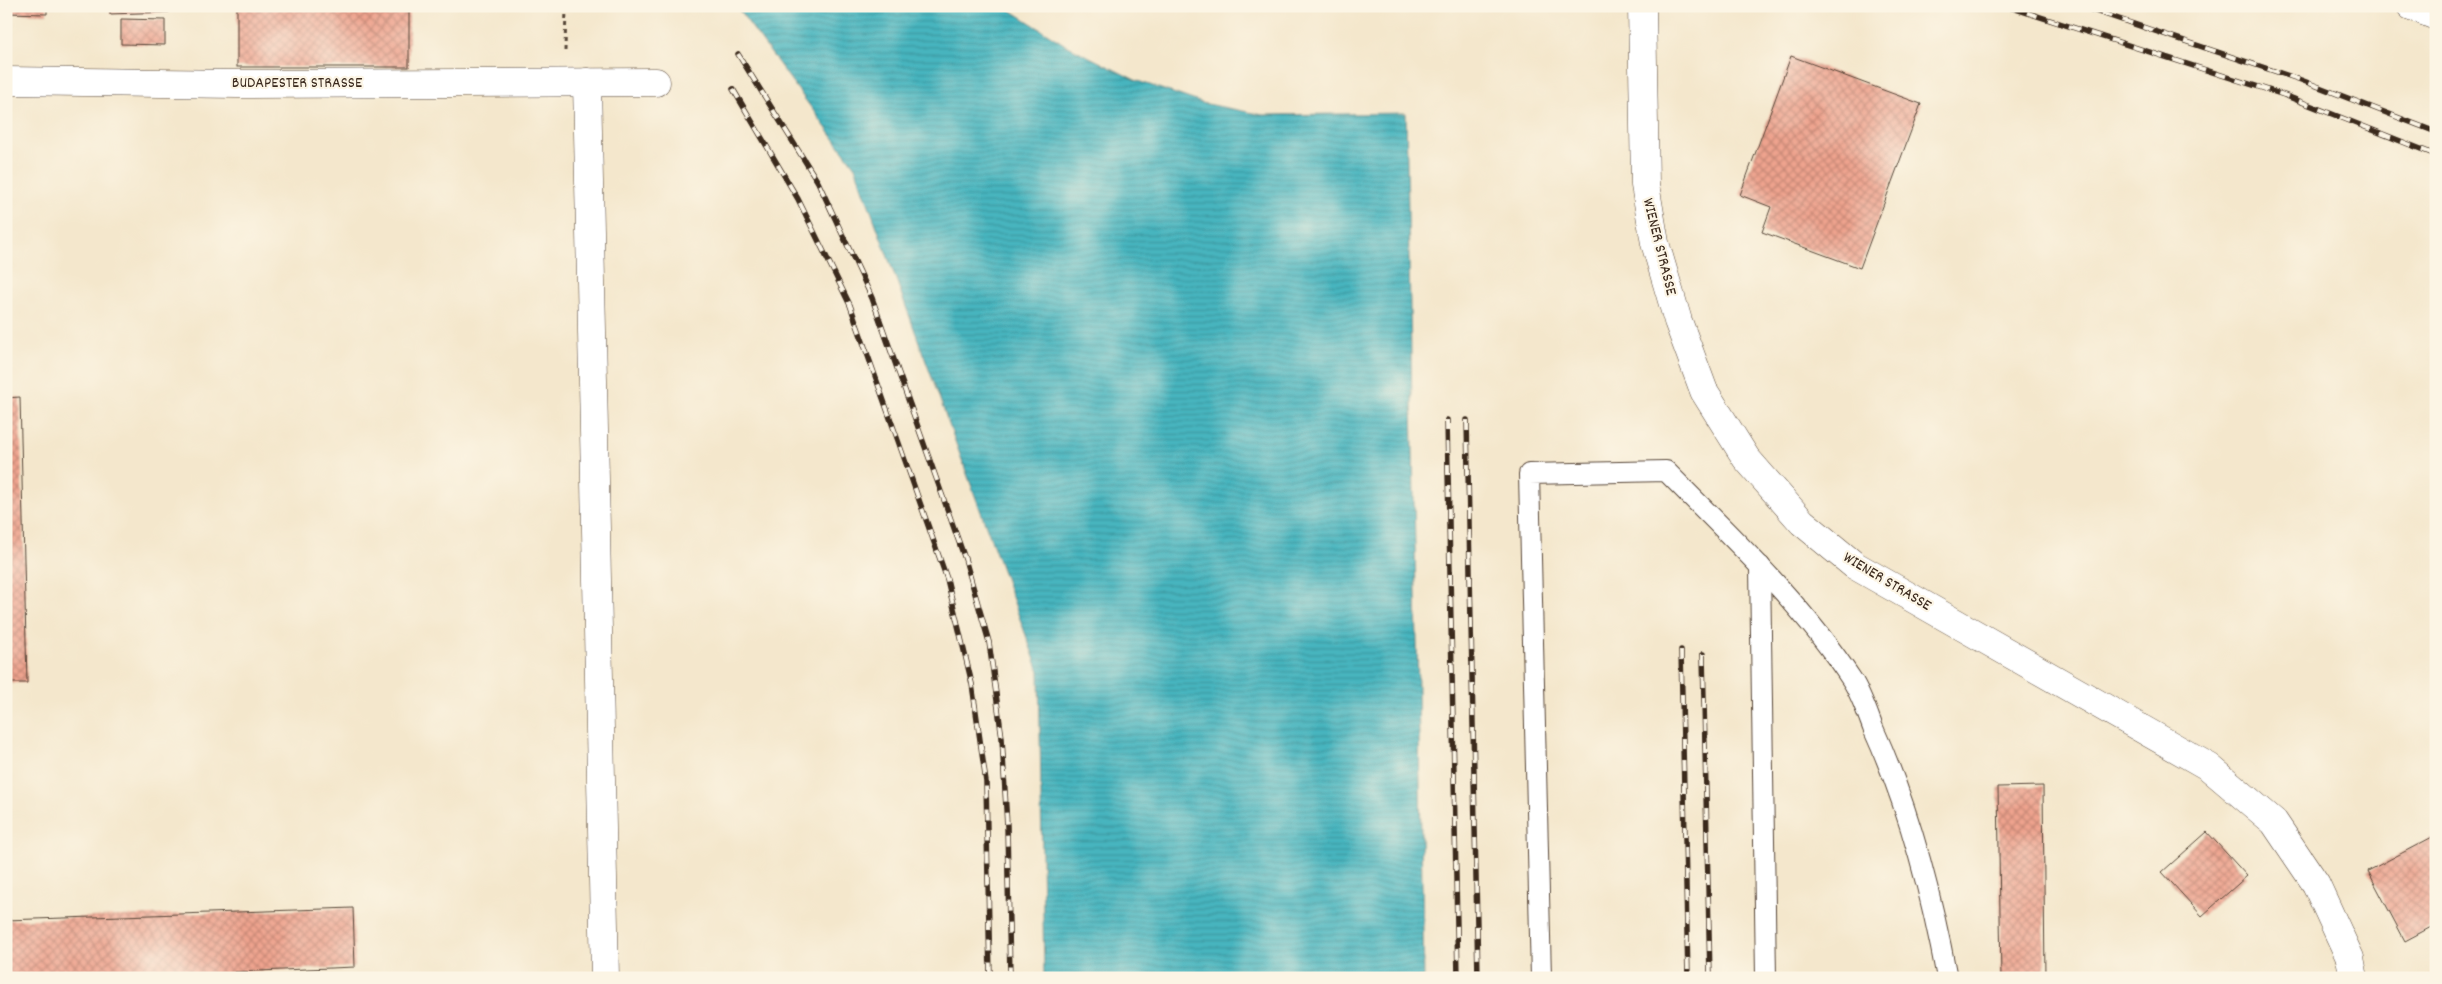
<svg xmlns="http://www.w3.org/2000/svg" width="2442" height="984" font-family="Dekko,sans-serif">
  <style>
    .water { fill: url(#water-rules); stroke: #40706e }
    .building { fill: url(#building-cross-hatch) }
    .lines { fill: none; stroke-linecap: round; stroke-linejoin: round }
    .service-casing { stroke: #574638; stroke-width: 22 }
    .minor-casing { stroke: #574638; stroke-width: 29 }
    .path { stroke: #574638; stroke-width: 3; stroke-dasharray: 4 4; stroke-linecap: butt }
    .service { stroke: #fff; stroke-width: 20 }
    .minor { stroke: #fff; stroke-width: 28 }
    .rail-casing { stroke: #3b2a1e; stroke-width: 5.5 }
    .rail { stroke: #fcf5e5; stroke-width: 4; stroke-dasharray: 11; stroke-linecap: butt }
    .labels { text-anchor: middle; dominant-baseline: central; stroke-width: 4.5; stroke-linejoin: round; paint-order: stroke }
    .street-label { font-size: 16px; fill: #3b2a1e; stroke: #fcf5e5 }
  </style>
  <defs>
    <pattern id="water-rules" width="6" height="5" patternUnits="userSpaceOnUse" patternTransform="scale(1.25)"><rect width="6" height="5" fill="#46b5bf"/><path d="M0 2.5h6" fill="none" stroke="#3c939b"/></pattern>
    <pattern id="building-cross-hatch" width="8" height="8" patternUnits="userSpaceOnUse" patternTransform="scale(1.25)"><rect width="8" height="8" fill="#eea38e"/><path d="M0 0l8 8M0 8l8-8" fill="none" stroke="#c28573"/></pattern>
  </defs>
  <rect width="100%" height="100%" fill="#fcf5e5"/>
  <filter id="ink" filterUnits="userSpaceOnUse"><feTurbulence type="fractalNoise" baseFrequency=".02" numOctaves="2"/><feDisplacementMap in="SourceGraphic" scale="10" xChannelSelector="R" yChannelSelector="G"/><feConvolveMatrix kernelMatrix="1 2 1 2 8 2 1 2 1" color-interpolation-filters="sRGB"/></filter>
  <filter id="wash" filterUnits="userSpaceOnUse"><feTurbulence type="fractalNoise" baseFrequency=".0096" numOctaves="4" result="noise"/><feDisplacementMap in="SourceGraphic" scale="20" xChannelSelector="R" yChannelSelector="G"/><feGaussianBlur stdDeviation="1.12" result="paint"/><feColorMatrix in="noise" values="0 0 0 0 0 0 0 0 0 0 0 0 0 0 0 0 0 1.4 0 .05"/><feComposite in="paint" operator="in"/></filter>
  <g filter="url(#wash)">
    <rect width="100%" height="100%" fill="#f4e7cc"/>
    <path class="water" d="M736 6H1004L1064 44 1135 80 1202 103 1263 115 1406 113 1424 978H1044L1039 671 855 167Z"/>
    <g id="blocks">
      <g class="building">
        <path d="M6 6H47V14L6 13Z"/>
        <path d="M110 6H168L169 12 110 14Z"/>
        <rect x="237" y="6" width="172" height="61"/>
        <path d="M121 19 165 20V45L121 44Z"/>
        <path d="M1791 56 1921 104 1860 268 1762 232 1771 207 1740 195Z"/>
        <path d="M20 397 27 683H6V398Z"/>
        <path d="M2043 786 2045 978H2001L1998 787Z"/>
        <path d="M2207 832 2247 876 2202 916 2162 872Z"/>
        <path d="M2436 835V932L2433 926 2405 941 2368 871Z"/>
        <path d="M353 908 355 967 234 972 235 978H6V920Z"/>
      </g>
    </g>
  </g>
  <g filter="url(#ink)">
    <use href="#blocks" fill-opacity="0" stroke="#574638" stroke-width="1"/>
    <g class="lines">
      <defs>
        <g id="service">
          <path d="M1760 566 1766 978"/>
          <path d="M1541 978 1529 474 1666 471C1731 537 1801 602 1852 680 1861 694 1867 712 1873 728 1909 807 1931 892 1947 978"/>
        </g>
        <g id="minor">
          <path d="M1642 6 1645 185 1655 243 1678 321 1704 391 1746 458 1802 522 1854 565 2209 767 2274 822 2316 884 2350 958 2354 978"/>
          <path d="M2411 6 2436 16"/>
          <path d="M6 81 237 84 656 82"/>
          <path d="M587 82 605 978"/>
        </g>
      </defs>
      <use href="#service" class="service-casing"/>
      <use href="#minor" class="minor-casing"/>
      <path class="path" d="M565 51 566 6"/>
      <use href="#service" class="service"/>
      <use href="#minor" class="minor"/>
      <defs>
        <g id="rail">
          <path d="M2006 6 2284 95 2436 155"/>
          <path d="M2080 6 2301 80 2436 132"/>
          <path d="M738 54 818 182 872 298 965 559 989 642 1002 738 1007 826 1010 978"/>
          <path d="M733 89 798 199 850 305 947 579 972 684 986 782 990 978"/>
          <path d="M1447 420 1458 978"/>
          <path d="M1467 420 1478 978"/>
          <path d="M1681 650 1688 978"/>
          <path d="M1703 654 1710 978"/>
        </g>
      </defs>
      <use href="#rail" class="rail-casing"/>
      <use href="#rail" class="rail"/>
    </g>
  </g>
  <g class="labels">
    <g class="street-label">
      <text x="297" y="83">BUDAPESTER STRASSE</text>
      <text transform="translate(1659 247) rotate(76)">WIENER STRASSE</text>
      <text transform="translate(1887 582) rotate(31)">WIENER STRASSE</text>
    </g>
  </g>
  <rect width="2442" height="984" fill="none" stroke="#fcf5e5" stroke-width="25"/>
</svg>
